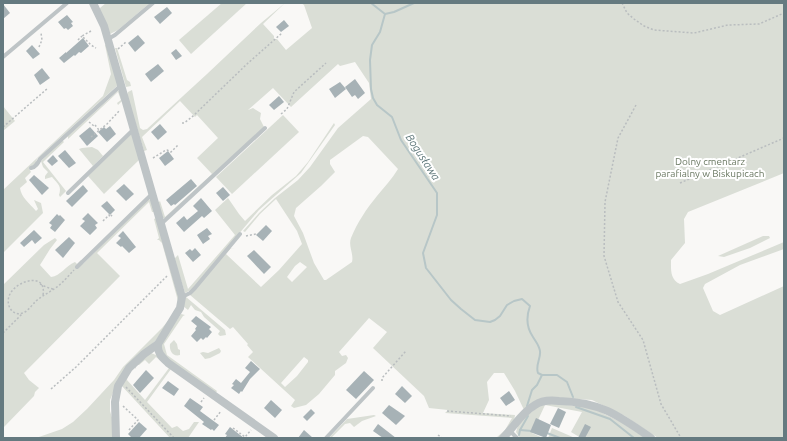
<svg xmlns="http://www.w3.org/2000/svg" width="787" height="441" font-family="Ubuntu,sans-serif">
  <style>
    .green { fill: #daded6; fill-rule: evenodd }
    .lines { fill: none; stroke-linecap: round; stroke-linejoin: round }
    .stream { stroke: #b7c6c7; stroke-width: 2 }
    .building { fill: #a7b2b6 }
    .path { stroke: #b9bdbf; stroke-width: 1.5; stroke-dasharray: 2 2; stroke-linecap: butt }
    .service { stroke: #bec4c6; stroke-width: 4 }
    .minor { stroke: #bec4c6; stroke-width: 8 }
    .labels { text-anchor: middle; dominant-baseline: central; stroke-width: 4; stroke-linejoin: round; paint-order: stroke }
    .park-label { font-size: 10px; fill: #6b7963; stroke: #fff }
    .water-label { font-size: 11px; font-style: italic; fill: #5f787b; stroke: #fff }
  </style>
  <rect width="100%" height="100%" fill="#f9f8f6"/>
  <g class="green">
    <path d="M106 3H150L118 30 110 34 100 10V8Z"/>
    <path d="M222 3H247L191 54 179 40Z"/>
    <path d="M285 3 263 24 274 36V39H277L286 50 312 28 304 5 301 3H784V173L688 212 684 219 685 243 671 260C671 270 670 279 680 284L708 274 784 242V249L740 265 705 284 703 288 713 311 720 315 784 286V438H658L625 416 592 400 563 398 524 410 515 391 504 373H494L487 382 489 400 483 413 515 415 514 422 500 438H496L505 430 512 418 445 413 448 410 429 408 424 396 373 348 387 332 369 318 339 352 342 356 346 355 348 358 346 363 335 371V375L319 394 306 405 294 408 291 406 295 400 248 357 253 352 247 345 248 344 233 327 230 329 190 295 230 248 235 249 231 248 226 254 261 287 279 270 302 244 297 231 276 199 260 214 245 232 243 231 259 213 275 198 298 180 310 167 338 128 371 99 369 83 355 62 340 66 338 64 291 107 273 88 248 110 253 108 261 113 260 119 264 127 166 218H163L158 203 160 201 165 217 212 174 197 158 218 138 197 115 195 117 180 101 142 137 147 150 144 151 127 95 128 92 132 90 140 128 143 130 147 129 207 74 261 23ZM363 136 368 137 398 169C392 179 384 187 377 196 367 208 357 223 351 238 348 246 354 254 352 262L326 280H324L314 263 303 233 294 216 296 208 321 186 335 172 330 164V160ZM300 262 307 267 292 282 287 277 295 266ZM304 357 308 360V362L297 376 285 387 281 383Z"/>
    <path d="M107 44 118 85 37 159 36 163 29 168 31 172 25 178 27 182 20 188C21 197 30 204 36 211L38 209 34 200 41 203 43 213 3 253V190L103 96 111 74 105 45Z"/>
    <path d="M115 48H117L127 80 130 82 131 86 126 87Z"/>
    <path d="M118 91H121L123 100 118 105 117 103 121 100 118 92 68 139V136Z"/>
    <path d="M3 106 15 121 3 131Z"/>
    <path d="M283 115 299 132 232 194 216 177Z"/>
    <path d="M334 123 335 125 301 173 259 210 195 286 189 291 185 293 174 259 178 255 188 289 235 235 215 210 228 198 239 214 245 221 272 195 296 176 308 162Z"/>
    <path d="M133 134 140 159 104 194 88 176 130 135Z"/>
    <path d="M62 140 64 142 43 162 66 191 60 197 59 195C62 186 58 184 52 177L45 179V176L48 172 43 167 41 161Z"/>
    <path d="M92 147 98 150 103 156 93 166 79 149 82 148Z"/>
    <path d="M152 199 155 212H152L149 202 97 253 120 276 24 373 29 380 39 388 35 392 34 396 3 428V285L44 245 55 238 57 240 50 249 40 265 51 277C61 276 65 266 75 262L77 264 81 260 82 264 84 263 148 200Z"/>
    <path d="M156 218 180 298V304L174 315 156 340 124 371 118 381 110 400V411L113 421 114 438H36L62 429 73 422 87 409 114 380 123 367 162 328 173 315 177 307 178 301 162 243 159 240H157L159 238 154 219Z"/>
    <path d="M763 236H769L770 238 750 248 724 257 718 256Z"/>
    <path d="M186 297 225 330 226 335 220 336 218 334 220 331 204 317 201 312 195 310 191 305 188 310 183 306 185 298Z"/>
    <path d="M181 314 185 315 183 316 164 344 167 355 217 391 215 394 167 359 162 351 161 344Z"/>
    <path d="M174 340 177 344 178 349 180 350V355C173 357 169 351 170 344Z"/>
    <path d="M219 348 221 351 220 353 210 358 205 359 200 353 203 352 208 353Z"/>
    <path d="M151 353 156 355 171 369 147 402 172 428 177 426 183 431 189 429 194 422H199L188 438H170L121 385 127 374H131H128L127 380 145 400 169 368 156 357 149 364 145 360 139 365H136V369L134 366Z"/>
    <path d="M543 403 590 407 621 422 645 438H581L571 432 582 412 545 405 532 433 543 438H520L516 432 519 422Z"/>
    <path d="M374 415 376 416 362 421 354 427 350 423 345 424 332 437 333 438H329L347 419Z"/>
    <path d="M552 428 575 438H548Z"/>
  </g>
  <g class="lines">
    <g class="stream">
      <path d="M371 3 385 14 380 32 372 45 370 60 371 89 373 98 377 105 392 117 401 140 437 193V215L423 253 426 268 451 300 461 309 475 320 490 322 495 320 500 316 507 305 514 301 522 299 530 306C526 317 526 327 533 337 536 342 539 345 540 351 541 359 535 365 538 373L542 375H557L567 382 573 397"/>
      <path d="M385 14 394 12 414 3"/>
      <path d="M527 406 532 390 537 385 542 375"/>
      <path d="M576 407 610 419 634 438"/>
      <path d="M520 430 532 431"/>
      <path d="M547 433 560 438"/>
      <path d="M519 435 520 430 528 416"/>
    </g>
  </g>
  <g class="building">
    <path d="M3 4 10 13 3 19Z"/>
    <path d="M167 7 172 13 160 24 154 17Z"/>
    <path d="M67 15 73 22 71 23 73 26 68 30 66 28 64 29 58 22Z"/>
    <path d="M284 20 289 26 281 32 276 27Z"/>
    <path d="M138 35 145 43 135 52 128 43Z"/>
    <path d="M83 38 89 46 81 53 79 52 75 56 74 55 64 63 59 58 66 52V53Z"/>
    <path d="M32 45 40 54 33 59 26 51Z"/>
    <path d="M176 49 182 56 176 60 171 53Z"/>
    <path d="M158 64 164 71 151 82 145 74Z"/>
    <path d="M42 68 50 78 40 85 34 75Z"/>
    <path d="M355 79 365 93 358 99 355 95 352 97 345 87Z"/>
    <path d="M340 82 346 89 335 98 329 89Z"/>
    <path d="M279 96 284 102 274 110 269 105Z"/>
    <path d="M160 124 167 132 158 140 151 132Z"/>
    <path d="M110 126 116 134 107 142 98 132 104 127 106 129Z"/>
    <path d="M90 127 98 136 87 146 79 136Z"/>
    <path d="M65 150 76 163 69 168 58 156Z"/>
    <path d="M168 151 174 159 165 166 159 158Z"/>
    <path d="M53 155 58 161 52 166 47 161Z"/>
    <path d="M34 175 49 188 42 195 29 180Z"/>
    <path d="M191 179 197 186 175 205 174 204 171 206 166 200Z"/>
    <path d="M124 184 134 194 126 201 116 191Z"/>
    <path d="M83 185 88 191 72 207 66 201Z"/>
    <path d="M223 187 230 195 223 201 216 193Z"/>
    <path d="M201 198 212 211 204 218 202 216 184 232 176 223 184 216 187 220 198 211 193 206Z"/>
    <path d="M107 201 115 210 110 215 101 206Z"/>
    <path d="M88 213 98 223 95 225 97 228 90 235 80 226 85 221 82 219Z"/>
    <path d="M57 214 59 216 60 215 65 220 55 232 50 228 52 225 49 223Z"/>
    <path d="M266 225 272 231 263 241 256 235Z"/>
    <path d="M207 228 212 234 208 236 210 239 203 244 197 235Z"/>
    <path d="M34 230 42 238 35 244 32 240 24 247 20 243Z"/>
    <path d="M123 231 136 247 129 253 122 246 121 247 116 243 121 238 118 236Z"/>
    <path d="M69 237 75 243 63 258 55 250Z"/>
    <path d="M195 248 201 255 193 262 185 253 190 249 192 251Z"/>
    <path d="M254 250 271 267 264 274 247 256Z"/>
    <path d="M196 316 211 327 209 329 212 332 207 338 206 337 203 340 201 338 197 342 191 336 196 330 195 329 197 326 191 321Z"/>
    <path d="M251 361 260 369 250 379 242 392 241 391 239 394 231 388 234 385 232 384 236 379 241 383 250 372 245 368Z"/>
    <path d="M146 370 154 378 140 393 133 385Z"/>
    <path d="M364 371 374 380 356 399 346 390Z"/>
    <path d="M168 381 179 389 174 396 162 388Z"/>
    <path d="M402 386 412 396 405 403 395 394Z"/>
    <path d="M509 391 515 400 506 406 500 398Z"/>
    <path d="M190 398 203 407 200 411 219 425 214 431 212 429 211 430 202 424 204 422 184 406Z"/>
    <path d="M271 400 282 410 275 418 264 408Z"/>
    <path d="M389 405 405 416 396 425 382 413Z"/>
    <path d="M558 408 566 412 559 428 550 424Z"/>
    <path d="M311 409 315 413 307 421 303 417Z"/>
    <path d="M536 418 551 425 546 438 530 432Z"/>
    <path d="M139 422 147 429 139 438H132L128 434Z"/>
    <path d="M378 424 396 438H383L373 431Z"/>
    <path d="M585 424 591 427 585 438H578Z"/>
    <path d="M230 427 235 431 244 438H225L227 435 225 434Z"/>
    <path d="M304 430 313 438H298Z"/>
  </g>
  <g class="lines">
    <g class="path">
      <path d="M622 3 627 13 634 19 644 26 654 30 694 33 728 25 759 24 784 13"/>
      <path d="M91 31 82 36 91 45 96 48"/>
      <path d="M78 40 82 36"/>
      <path d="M39 47 42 40 41 33"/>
      <path d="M118 49 126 42"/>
      <path d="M636 105 618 138 605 202 604 256 618 302 643 340 661 404 681 438"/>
      <path d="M281 114 287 109 294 92 326 63"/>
      <path d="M89 122 94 126"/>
      <path d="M182 123H184L192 117 247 64 282 33"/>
      <path d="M95 125 99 130"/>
      <path d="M3 127 48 88"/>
      <path d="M91 137 107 124 120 110"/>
      <path d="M153 158 166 150H167L171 152 178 145"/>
      <path d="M680 183 784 138"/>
      <path d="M103 221 109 215 110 217 112 215"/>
      <path d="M246 236 256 234"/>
      <path d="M40 284 46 287 53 289"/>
      <path d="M43 295C47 272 17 280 10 294 5 303 11 317 23 313 28 311 32 305 36 301 42 296 48 293 54 289 62 284 68 276 74 270"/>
      <path d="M3 333 22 314"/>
      <path d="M382 381V378L406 351"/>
      <path d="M126 387 174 438"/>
      <path d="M51 389 76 367 168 275"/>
      <path d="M201 402 204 398"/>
      <path d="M123 406 138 420 129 430"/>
      <path d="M447 411 511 416"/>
      <path d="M214 420 221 411"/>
      <path d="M233 428 245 437 251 430"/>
      <path d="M438 435 442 438"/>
    </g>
    <g class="service">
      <path d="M108 39 115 35 153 3"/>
      <path d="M3 57 67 3"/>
      <path d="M31 168C36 167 38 163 40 159L118 88 121 86"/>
      <path d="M68 193 134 129"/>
      <path d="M161 224 265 128"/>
      <path d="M77 267 152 194"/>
      <path d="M182 297 190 293 195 288 240 234"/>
      <path d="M510 431 517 438"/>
      <path d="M326 438 373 388"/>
    </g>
    <g class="minor">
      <path d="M93 3 104 26 182 297 180 308 158 344 144 354 129 368 118 386 115 402 116 438"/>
      <path d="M158 344C157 353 162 357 168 363L274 438"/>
      <path d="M503 438C514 427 521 413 535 405 542 400 550 400 559 401 600 402 618 415 651 438"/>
    </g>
  </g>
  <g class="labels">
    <g class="park-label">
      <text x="710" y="161">Dolny cmentarz<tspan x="710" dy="12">parafialny w Biskupicach</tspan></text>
    </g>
    <g class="water-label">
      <text transform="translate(423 157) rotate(57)">Bogusława</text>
    </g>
  </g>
  <rect width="787" height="441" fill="none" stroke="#657a80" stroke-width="8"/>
</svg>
